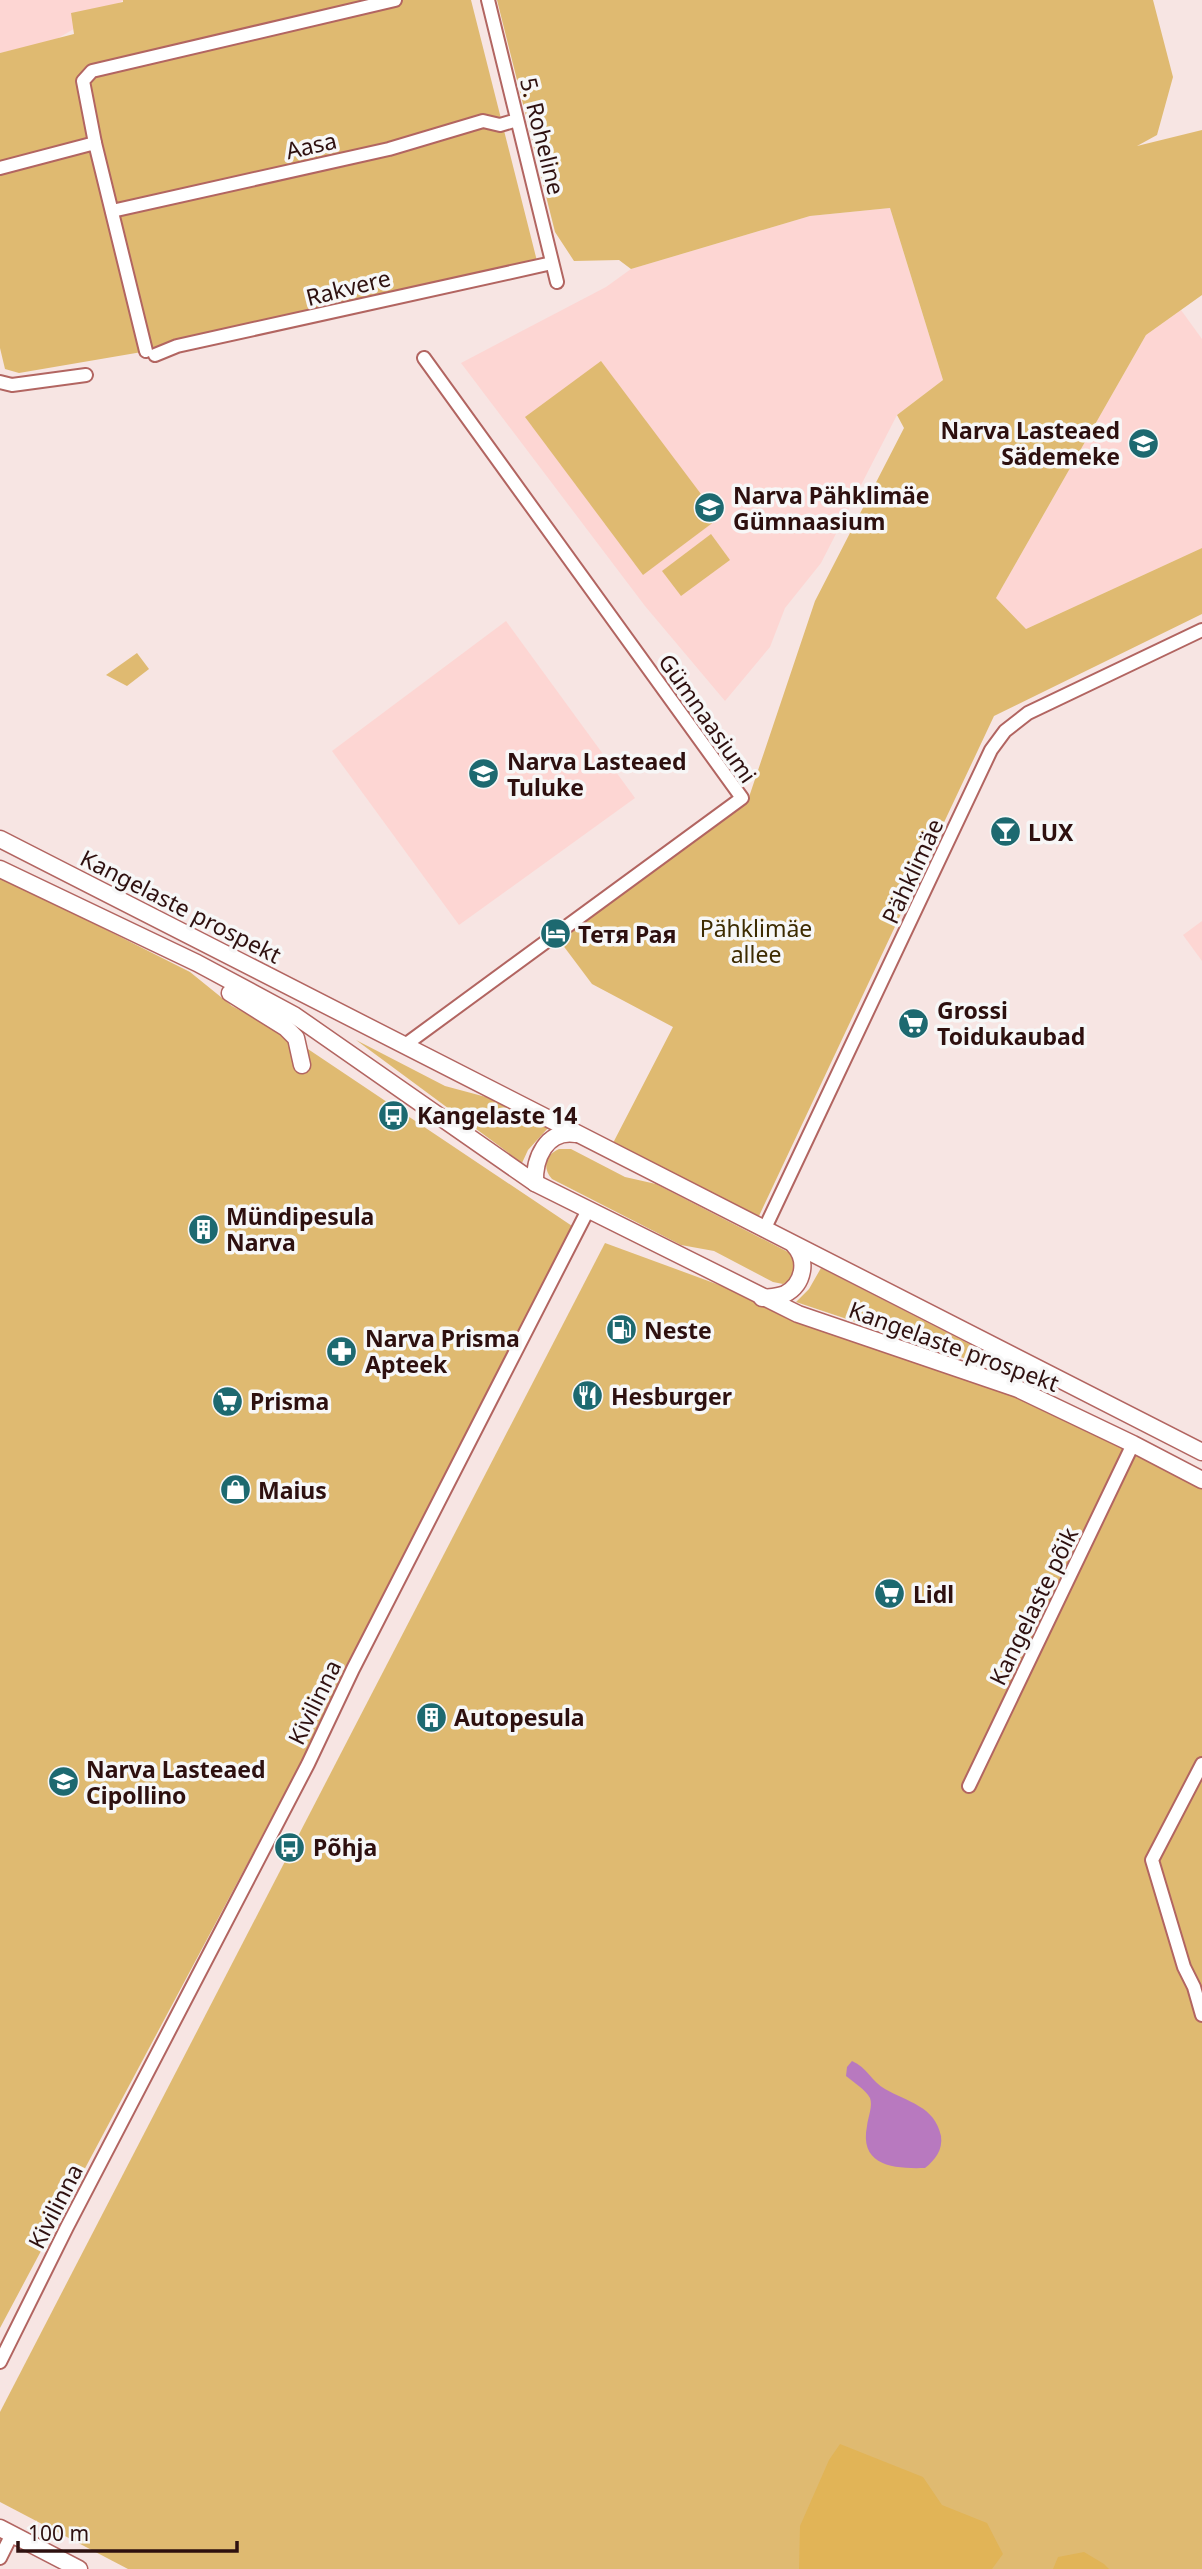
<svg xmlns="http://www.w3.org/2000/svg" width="1202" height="2569" font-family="'Noto Sans',sans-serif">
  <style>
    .built { fill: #fdd6d3 }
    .green { fill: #dfba71 }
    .forest { fill: #e1b457 }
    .water { fill: #b879bf }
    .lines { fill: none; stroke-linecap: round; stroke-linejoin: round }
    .minor-casing { stroke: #b26561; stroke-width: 16 }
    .secondary-casing { stroke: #b26561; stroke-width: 19 }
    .minor { stroke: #fff; stroke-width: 12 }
    .secondary { stroke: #fff; stroke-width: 16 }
    .labels { text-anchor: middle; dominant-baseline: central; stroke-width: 7; stroke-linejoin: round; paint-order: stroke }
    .street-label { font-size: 23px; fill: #2e100f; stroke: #f7f7f7 }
    .poi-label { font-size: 23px; font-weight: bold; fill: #2e100f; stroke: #f7f7f7; text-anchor: start }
    .park-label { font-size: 23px; fill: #3d2b01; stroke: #f7f7f7 }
  </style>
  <rect width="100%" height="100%" fill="#f7e5e3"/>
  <g class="built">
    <path d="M0 0H124L53 41 0 53Z"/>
    <path d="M890 208 943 380 897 415 821 563 785 608 770 647 725 701 645 606 461 363 606 287 631 269 810 216Z"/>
    <path d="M1181 310 1202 339V548L1026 629 996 598 1146 335Z"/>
    <path d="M506 621 635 798 459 925 332 751Z"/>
    <path d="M1202 921V961L1183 935Z"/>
  </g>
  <g class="green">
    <path d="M123 0H471L538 265 177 346 19 373 5 369 0 348V53L74 34 71 13 123 2Z"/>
    <path d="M497 0H1153L1173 77 1157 135 1137 146 1202 130V295L1146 335 996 598 1026 629 1202 548V614L994 716 759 1216 613 1143 673 1027 592 984 559 940 748 800 815 601 904 428 897 415 943 380 890 208 810 216 631 269 619 260 574 261 555 232Z"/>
    <path d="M601 361 719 518 643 575 525 417Z"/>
    <path d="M711 534 730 560 681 596 662 571Z"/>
    <path d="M137 653 149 669 127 686 106 675Z"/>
    <path d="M0 873 31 888 59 906 190 972 232 1006 287 1035 578 1230 409 1560 0 2328Z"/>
    <path d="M356 1040 445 1086 486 1097 548 1128 528 1150 522 1163Z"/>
    <path d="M559 1149H571L625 1177 656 1184 788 1252C799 1262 795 1268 791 1280L783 1284 773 1282 714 1251 681 1245 552 1179C542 1168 545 1155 559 1149Z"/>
    <path d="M605 1243 1068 1413 1202 1483V2569H128L0 2502V2412Z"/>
    <path d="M821 1268 1030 1375 1029 1380 796 1302 809 1289Z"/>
  </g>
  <g class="forest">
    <path d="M840 2444 923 2477 942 2505 987 2523 1003 2554 992 2569H799L800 2526 829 2460Z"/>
    <path d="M1084 2552 1104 2564 1109 2569H1053L1058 2557Z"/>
  </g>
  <path class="water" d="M852 2061C867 2067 872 2082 885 2089 907 2102 935 2106 941 2136 943 2150 935 2160 925 2168 894 2169 859 2166 867 2126 868 2117 873 2106 870 2098 866 2090 853 2082 846 2076L847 2067Z"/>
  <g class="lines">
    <defs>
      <g id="minor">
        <path d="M488 0 557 282"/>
        <path d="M95 143 83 81 92 71 395 0"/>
        <path d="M0 168 95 143 146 351"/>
        <path d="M112 211 389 149 483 121 500 125 517 120"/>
        <path d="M155 355 177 346 552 263"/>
        <path d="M0 382 12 385 86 375"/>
        <path d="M405 1045 742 798 424 358"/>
        <path d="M764 1230 991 750 1005 731 1028 713 1202 630"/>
        <path d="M1202 1764 1152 1860 1184 1967 1194 1987 1202 2015"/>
        <path d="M969 1786 1133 1444"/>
        <path d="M0 2362 67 2227 308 1764 353 1669 588 1210"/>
        <path d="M0 2558 12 2534"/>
      </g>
      <g id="secondary">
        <path d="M0 839 1202 1452"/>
        <path d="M0 869 197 963 294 1015 535 1183 798 1314 1018 1389 1133 1444 1202 1480"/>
        <path d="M230 993 286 1028 296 1038 302 1065"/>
        <path d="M535 1183C534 1159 546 1129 576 1134"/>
        <path d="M762 1298C770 1297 778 1297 785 1294 804 1284 808 1260 794 1245"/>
        <path d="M0 2528 79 2569"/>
      </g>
    </defs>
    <use href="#minor" class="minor-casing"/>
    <use href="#secondary" class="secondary-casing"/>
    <use href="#minor" class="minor"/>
    <use href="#secondary" class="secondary"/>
  </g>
  <defs>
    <symbol id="school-disc" viewBox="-11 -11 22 22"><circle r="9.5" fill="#1d6970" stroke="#f7f7f7"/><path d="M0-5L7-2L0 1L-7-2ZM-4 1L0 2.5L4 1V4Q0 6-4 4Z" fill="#fff"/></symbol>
    <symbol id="bar-disc" viewBox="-11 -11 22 22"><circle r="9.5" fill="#1d6970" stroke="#f7f7f7"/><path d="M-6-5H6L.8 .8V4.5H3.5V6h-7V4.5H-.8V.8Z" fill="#fff"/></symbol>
    <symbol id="hotel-disc" viewBox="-11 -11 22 22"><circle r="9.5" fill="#1d6970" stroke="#f7f7f7"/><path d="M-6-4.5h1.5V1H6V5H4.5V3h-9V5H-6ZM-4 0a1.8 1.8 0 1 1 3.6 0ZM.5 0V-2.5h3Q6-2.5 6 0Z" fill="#fff"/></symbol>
    <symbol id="supermarket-disc" viewBox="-11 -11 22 22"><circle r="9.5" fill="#1d6970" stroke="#f7f7f7"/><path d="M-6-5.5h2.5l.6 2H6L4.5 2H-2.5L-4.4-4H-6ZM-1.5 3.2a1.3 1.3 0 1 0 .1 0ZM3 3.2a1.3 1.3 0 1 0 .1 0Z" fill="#fff"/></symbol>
    <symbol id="bus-disc" viewBox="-11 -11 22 22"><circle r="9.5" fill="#1d6970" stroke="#f7f7f7"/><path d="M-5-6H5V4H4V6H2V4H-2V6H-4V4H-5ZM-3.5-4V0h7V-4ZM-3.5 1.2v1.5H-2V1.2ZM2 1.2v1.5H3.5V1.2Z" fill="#fff"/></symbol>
    <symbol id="building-disc" viewBox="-11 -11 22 22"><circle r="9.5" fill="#1d6970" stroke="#f7f7f7"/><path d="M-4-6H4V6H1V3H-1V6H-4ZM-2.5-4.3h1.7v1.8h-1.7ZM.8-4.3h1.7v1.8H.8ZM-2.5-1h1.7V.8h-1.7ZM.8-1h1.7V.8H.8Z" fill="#fff"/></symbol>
    <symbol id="fuel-disc" viewBox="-11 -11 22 22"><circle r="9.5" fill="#1d6970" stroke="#f7f7f7"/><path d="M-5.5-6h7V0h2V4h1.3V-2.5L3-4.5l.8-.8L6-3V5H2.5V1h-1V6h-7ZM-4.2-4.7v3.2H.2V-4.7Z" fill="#fff"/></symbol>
    <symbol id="pharmacy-disc" viewBox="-11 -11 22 22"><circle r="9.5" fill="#1d6970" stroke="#f7f7f7"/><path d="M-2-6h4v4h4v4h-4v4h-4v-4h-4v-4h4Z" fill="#fff"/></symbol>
    <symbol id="restaurant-disc" viewBox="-11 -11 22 22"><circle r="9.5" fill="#1d6970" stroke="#f7f7f7"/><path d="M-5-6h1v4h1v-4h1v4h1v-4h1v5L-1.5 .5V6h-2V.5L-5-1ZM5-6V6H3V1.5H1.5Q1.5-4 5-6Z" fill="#fff"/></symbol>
    <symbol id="shop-disc" viewBox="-11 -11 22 22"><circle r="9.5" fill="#1d6970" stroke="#f7f7f7"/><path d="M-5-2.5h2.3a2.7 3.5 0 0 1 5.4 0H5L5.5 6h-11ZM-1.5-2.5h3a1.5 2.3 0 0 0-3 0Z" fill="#fff"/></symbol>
  </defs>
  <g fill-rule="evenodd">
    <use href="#school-disc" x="1126" y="426" width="35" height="35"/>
    <use href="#school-disc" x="692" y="490" width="35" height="35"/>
    <use href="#school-disc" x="466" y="756" width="35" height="35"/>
    <use href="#bar-disc" x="988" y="814" width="35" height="35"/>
    <use href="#hotel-disc" x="538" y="916" width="35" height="35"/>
    <use href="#supermarket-disc" x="896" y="1006" width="35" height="35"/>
    <use href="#bus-disc" x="376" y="1098" width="35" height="35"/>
    <use href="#building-disc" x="186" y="1212" width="35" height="35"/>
    <use href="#fuel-disc" x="604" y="1312" width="35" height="35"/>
    <use href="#pharmacy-disc" x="324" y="1334" width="35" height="35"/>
    <use href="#restaurant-disc" x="570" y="1378" width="35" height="35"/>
    <use href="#supermarket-disc" x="210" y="1384" width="35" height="35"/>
    <use href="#shop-disc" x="218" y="1472" width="35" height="35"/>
    <use href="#supermarket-disc" x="872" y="1576" width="35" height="35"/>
    <use href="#building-disc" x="414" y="1700" width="35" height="35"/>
    <use href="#school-disc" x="46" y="1764" width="35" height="35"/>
    <use href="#bus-disc" x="272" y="1830" width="35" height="35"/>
  </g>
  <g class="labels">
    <g class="street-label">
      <text transform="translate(543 136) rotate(76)">5. Roheline</text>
      <text transform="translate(311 145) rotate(-13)">Aasa</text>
      <text transform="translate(348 287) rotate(-14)">Rakvere</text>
      <text transform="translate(708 718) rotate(55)">Gümnaasiumi</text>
      <text transform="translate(912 871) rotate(-65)">Pähklimäe</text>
      <text transform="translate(181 906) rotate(27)">Kangelaste prospekt</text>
      <text transform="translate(954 1346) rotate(20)">Kangelaste prospekt</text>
      <text transform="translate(1033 1606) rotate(-64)">Kangelaste põik</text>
      <text transform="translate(314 1702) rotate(-64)">Kivilinna</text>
      <text transform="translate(55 2206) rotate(-63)">Kivilinna</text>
    </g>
    <g class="poi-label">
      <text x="1120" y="430" text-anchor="end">Narva Lasteaed<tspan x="1120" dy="26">Sädemeke</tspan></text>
      <text x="733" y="495">Narva Pähklimäe<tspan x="733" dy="26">Gümnaasium</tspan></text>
      <text x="507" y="761">Narva Lasteaed<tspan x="507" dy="26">Tuluke</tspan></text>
      <text x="1028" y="832">LUX</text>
      <text x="578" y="934">Тетя Рая</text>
      <text x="937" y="1010">Grossi<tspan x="937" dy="26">Toidukaubad</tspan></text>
      <text x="417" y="1115">Kangelaste 14</text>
      <text x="226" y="1216">Mündipesula<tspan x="226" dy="26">Narva</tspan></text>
      <text x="644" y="1330">Neste</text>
      <text x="365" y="1338">Narva Prisma<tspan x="365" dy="26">Apteek</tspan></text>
      <text x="611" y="1396">Hesburger</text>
      <text x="250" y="1401">Prisma</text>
      <text x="258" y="1490">Maius</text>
      <text x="913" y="1594">Lidl</text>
      <text x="454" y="1717">Autopesula</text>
      <text x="86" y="1769">Narva Lasteaed<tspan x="86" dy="26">Cipollino</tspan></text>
      <text x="313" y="1847">Põhja</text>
    </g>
    <g class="park-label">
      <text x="756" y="928">Pähklimäe<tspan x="756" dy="26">allee</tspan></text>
    </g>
  </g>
  <path d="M18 2541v10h219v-10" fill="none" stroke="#2e100f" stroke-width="3.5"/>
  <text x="28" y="2541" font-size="21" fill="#2e100f" stroke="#f7f7f7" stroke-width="5" paint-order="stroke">100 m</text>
</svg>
